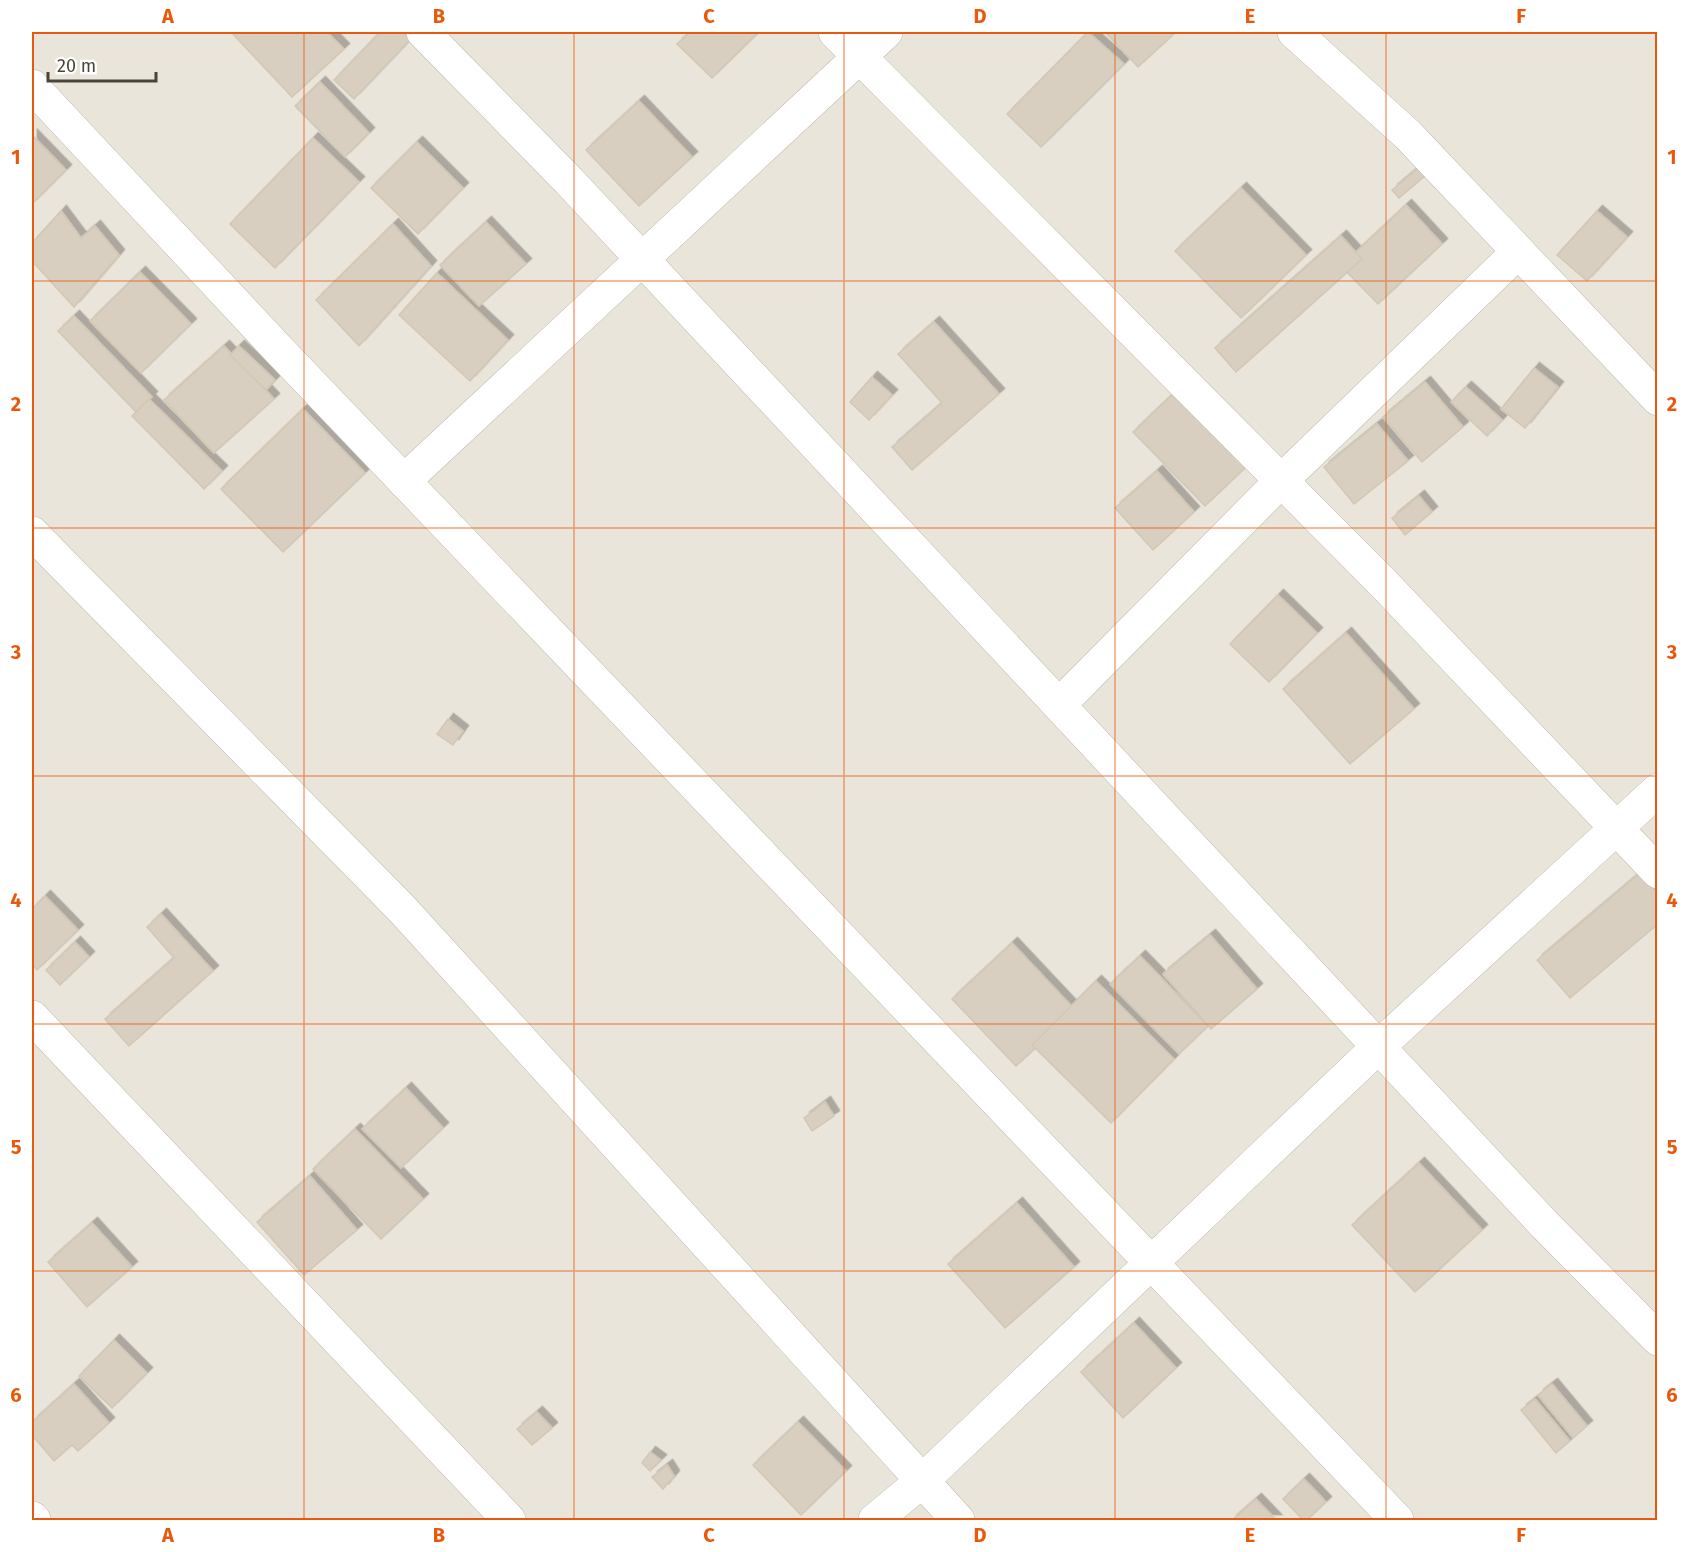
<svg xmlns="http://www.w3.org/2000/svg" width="1689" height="1552" font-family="'Fira Sans',sans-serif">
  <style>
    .residential { fill: #eae5da }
    .building { fill: #d8cfc1; stroke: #d3c7b4; stroke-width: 1.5; filter: url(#shadow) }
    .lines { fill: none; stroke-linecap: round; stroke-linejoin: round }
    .street-casing { stroke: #c2bbae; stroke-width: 34 }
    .street { stroke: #fff; stroke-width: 33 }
    .grid { fill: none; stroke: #e8590c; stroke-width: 1.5; stroke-opacity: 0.55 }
    .neatline { fill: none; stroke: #e8590c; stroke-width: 2 }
    .grid-label { font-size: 20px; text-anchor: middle; font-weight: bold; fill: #e8590c }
  </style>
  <defs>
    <filter id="shadow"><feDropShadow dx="5.5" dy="-5.5" stdDeviation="0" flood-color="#0004"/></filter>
  </defs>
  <rect width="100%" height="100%" fill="#f6f3ec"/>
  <rect class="residential" x="32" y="32" width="1625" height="1488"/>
  <g class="building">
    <path d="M231 32H327L344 49 292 97Z"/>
    <path d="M380 32H402L411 39 354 99 334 80Z"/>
    <path d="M690 32H759L712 78 677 44Z"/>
    <path d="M1088 32 1124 64 1041 147 1007 114Z"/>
    <path d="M1105 32H1176L1138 67Z"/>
    <path d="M320 82 369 133 345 157 295 106Z"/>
    <path d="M639 101 692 157 639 206 586 150Z"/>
    <path d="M32 135 66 170 32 204Z"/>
    <path d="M313 138 359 182 275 268 230 224Z"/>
    <path d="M417 142 463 188 418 234 371 188Z"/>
    <path d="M1418 168 1425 176 1399 198 1392 190Z"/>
    <path d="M1241 188 1306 255 1241 318 1175 251Z"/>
    <path d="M1406 205 1442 244 1378 304 1341 266Z"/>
    <path d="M61 211 81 238 95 226 119 255 74 307 32 261V243Z"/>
    <path d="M1597 211 1627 237 1587 281 1557 255Z"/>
    <path d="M486 222 526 264 479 306 440 265Z"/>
    <path d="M393 224 431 266 359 346 316 300Z"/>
    <path d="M1341 236 1362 259 1236 372 1215 348Z"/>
    <path d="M140 272 191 324 141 373 90 321Z"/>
    <path d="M437 273 508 340 470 381 399 315Z"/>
    <path d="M74 316 152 397 136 412 58 331Z"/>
    <path d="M934 322 999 394 912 470 892 447 942 403 898 354Z"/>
    <path d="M224 346 274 399 214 453 164 400Z"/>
    <path d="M239 346 275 380 266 390 230 355Z"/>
    <path d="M1534 368 1558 387 1525 428 1501 409Z"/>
    <path d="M872 377 892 395 869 420 850 402Z"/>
    <path d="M1425 382 1463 427 1422 462 1383 417Z"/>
    <path d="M1466 387 1502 420 1487 436 1451 402Z"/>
    <path d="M1176 391 1248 465 1205 506 1133 432Z"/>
    <path d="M149 399 222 471 204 489 132 416Z"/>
    <path d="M303 409 365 473 283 552 221 489Z"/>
    <path d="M1377 424 1408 461 1354 504 1324 467Z"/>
    <path d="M1157 471 1194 512 1153 550 1115 508Z"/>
    <path d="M1419 496 1432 512 1405 535 1392 518Z"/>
    <path d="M1278 595 1317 633 1269 682 1230 644Z"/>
    <path d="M1346 633 1414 709 1350 764 1283 689Z"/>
    <path d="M448 719 463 731 453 745 437 734Z"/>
    <path d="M1640 873 1658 894V924L1570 998 1537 960Z"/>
    <path d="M45 896 78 930 37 970 32 964V909Z"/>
    <path d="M161 914 213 971 129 1046 105 1019 174 958 147 927Z"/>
    <path d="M1210 935 1257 989 1211 1029 1163 974Z"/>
    <path d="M75 942 89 957 60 985 46 970Z"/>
    <path d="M1012 943 1076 1011 1016 1066 952 999Z"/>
    <path d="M1140 956 1208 1026 1179 1054 1110 984Z"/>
    <path d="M1096 981 1174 1059 1111 1123 1032 1045Z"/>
    <path d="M406 1088 443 1128 401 1168 362 1129Z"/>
    <path d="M825 1102 834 1116 812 1131 804 1118Z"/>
    <path d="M355 1129 423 1199 381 1239 313 1169Z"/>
    <path d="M1419 1163 1482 1230 1415 1292 1352 1225Z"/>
    <path d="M310 1176 357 1230 304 1275 257 1222Z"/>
    <path d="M1017 1203 1074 1267 1005 1328 948 1264Z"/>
    <path d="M92 1223 132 1267 87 1307 48 1262Z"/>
    <path d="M1134 1323 1176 1368 1123 1418 1081 1372Z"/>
    <path d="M114 1340 147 1373 112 1408 79 1376Z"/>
    <path d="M74 1384 109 1423 78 1451 72 1445 54 1461 32 1435V1422Z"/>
    <path d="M1552 1384 1587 1426 1573 1438 1538 1395Z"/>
    <path d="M1535 1399 1570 1441 1556 1453 1521 1410Z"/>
    <path d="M537 1412 552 1428 532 1445 517 1429Z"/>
    <path d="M798 1422 846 1471 801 1515 753 1465Z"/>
    <path d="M650 1452 661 1460 650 1471 642 1463Z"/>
    <path d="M667 1465 674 1476 663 1489 652 1477Z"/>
    <path d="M1304 1479 1326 1502 1307 1520H1303L1283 1499Z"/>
    <path d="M1256 1499 1276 1520H1232Z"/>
  </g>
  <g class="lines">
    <defs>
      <g id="street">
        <path d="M423 32 569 181 1545 1225 1658 1339"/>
        <path d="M835 32 1383 583 1658 872"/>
        <path d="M1294 32 1408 135 1658 399"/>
        <path d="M32 86 279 350 1397 1520"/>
        <path d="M404 481 886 32"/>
        <path d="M32 533 402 909 958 1520"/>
        <path d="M1059 705 1281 481 1518 252"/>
        <path d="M32 1017 509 1520"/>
        <path d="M32 1518 34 1520"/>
        <path d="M875 1520 922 1481 1378 1047 1658 790"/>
      </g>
    </defs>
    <use href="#street" class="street-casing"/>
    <use href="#street" class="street"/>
  </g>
  <path class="grid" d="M304 32V1520M574 32V1520M844 32V1520M1115 32V1520M1386 32V1520M32 281H1658M32 528H1658M32 776H1658M32 1024H1658M32 1271H1658"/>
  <rect width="1689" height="1552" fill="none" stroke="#ffffff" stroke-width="66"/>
  <path d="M48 72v9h108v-9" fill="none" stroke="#4b4439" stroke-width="3"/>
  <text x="57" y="72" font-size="18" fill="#4b4439" stroke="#ffffff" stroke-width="4.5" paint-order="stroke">20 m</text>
  <rect x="33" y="33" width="1623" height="1486" class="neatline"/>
  <g class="grid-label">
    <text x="168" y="23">A</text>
    <text x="439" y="23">B</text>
    <text x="709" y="23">C</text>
    <text x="980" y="23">D</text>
    <text x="1250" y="23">E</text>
    <text x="1521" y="23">F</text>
    <text x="16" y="164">1</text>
    <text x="1672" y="164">1</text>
    <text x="16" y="411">2</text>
    <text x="1672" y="411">2</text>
    <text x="16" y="659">3</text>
    <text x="1672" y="659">3</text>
    <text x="16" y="907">4</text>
    <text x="1672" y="907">4</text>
    <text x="16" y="1154">5</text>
    <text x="1672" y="1154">5</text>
    <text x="16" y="1402">6</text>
    <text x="1672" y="1402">6</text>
    <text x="168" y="1542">A</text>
    <text x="439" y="1542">B</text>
    <text x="709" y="1542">C</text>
    <text x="980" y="1542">D</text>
    <text x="1250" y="1542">E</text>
    <text x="1521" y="1542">F</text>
  </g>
</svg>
